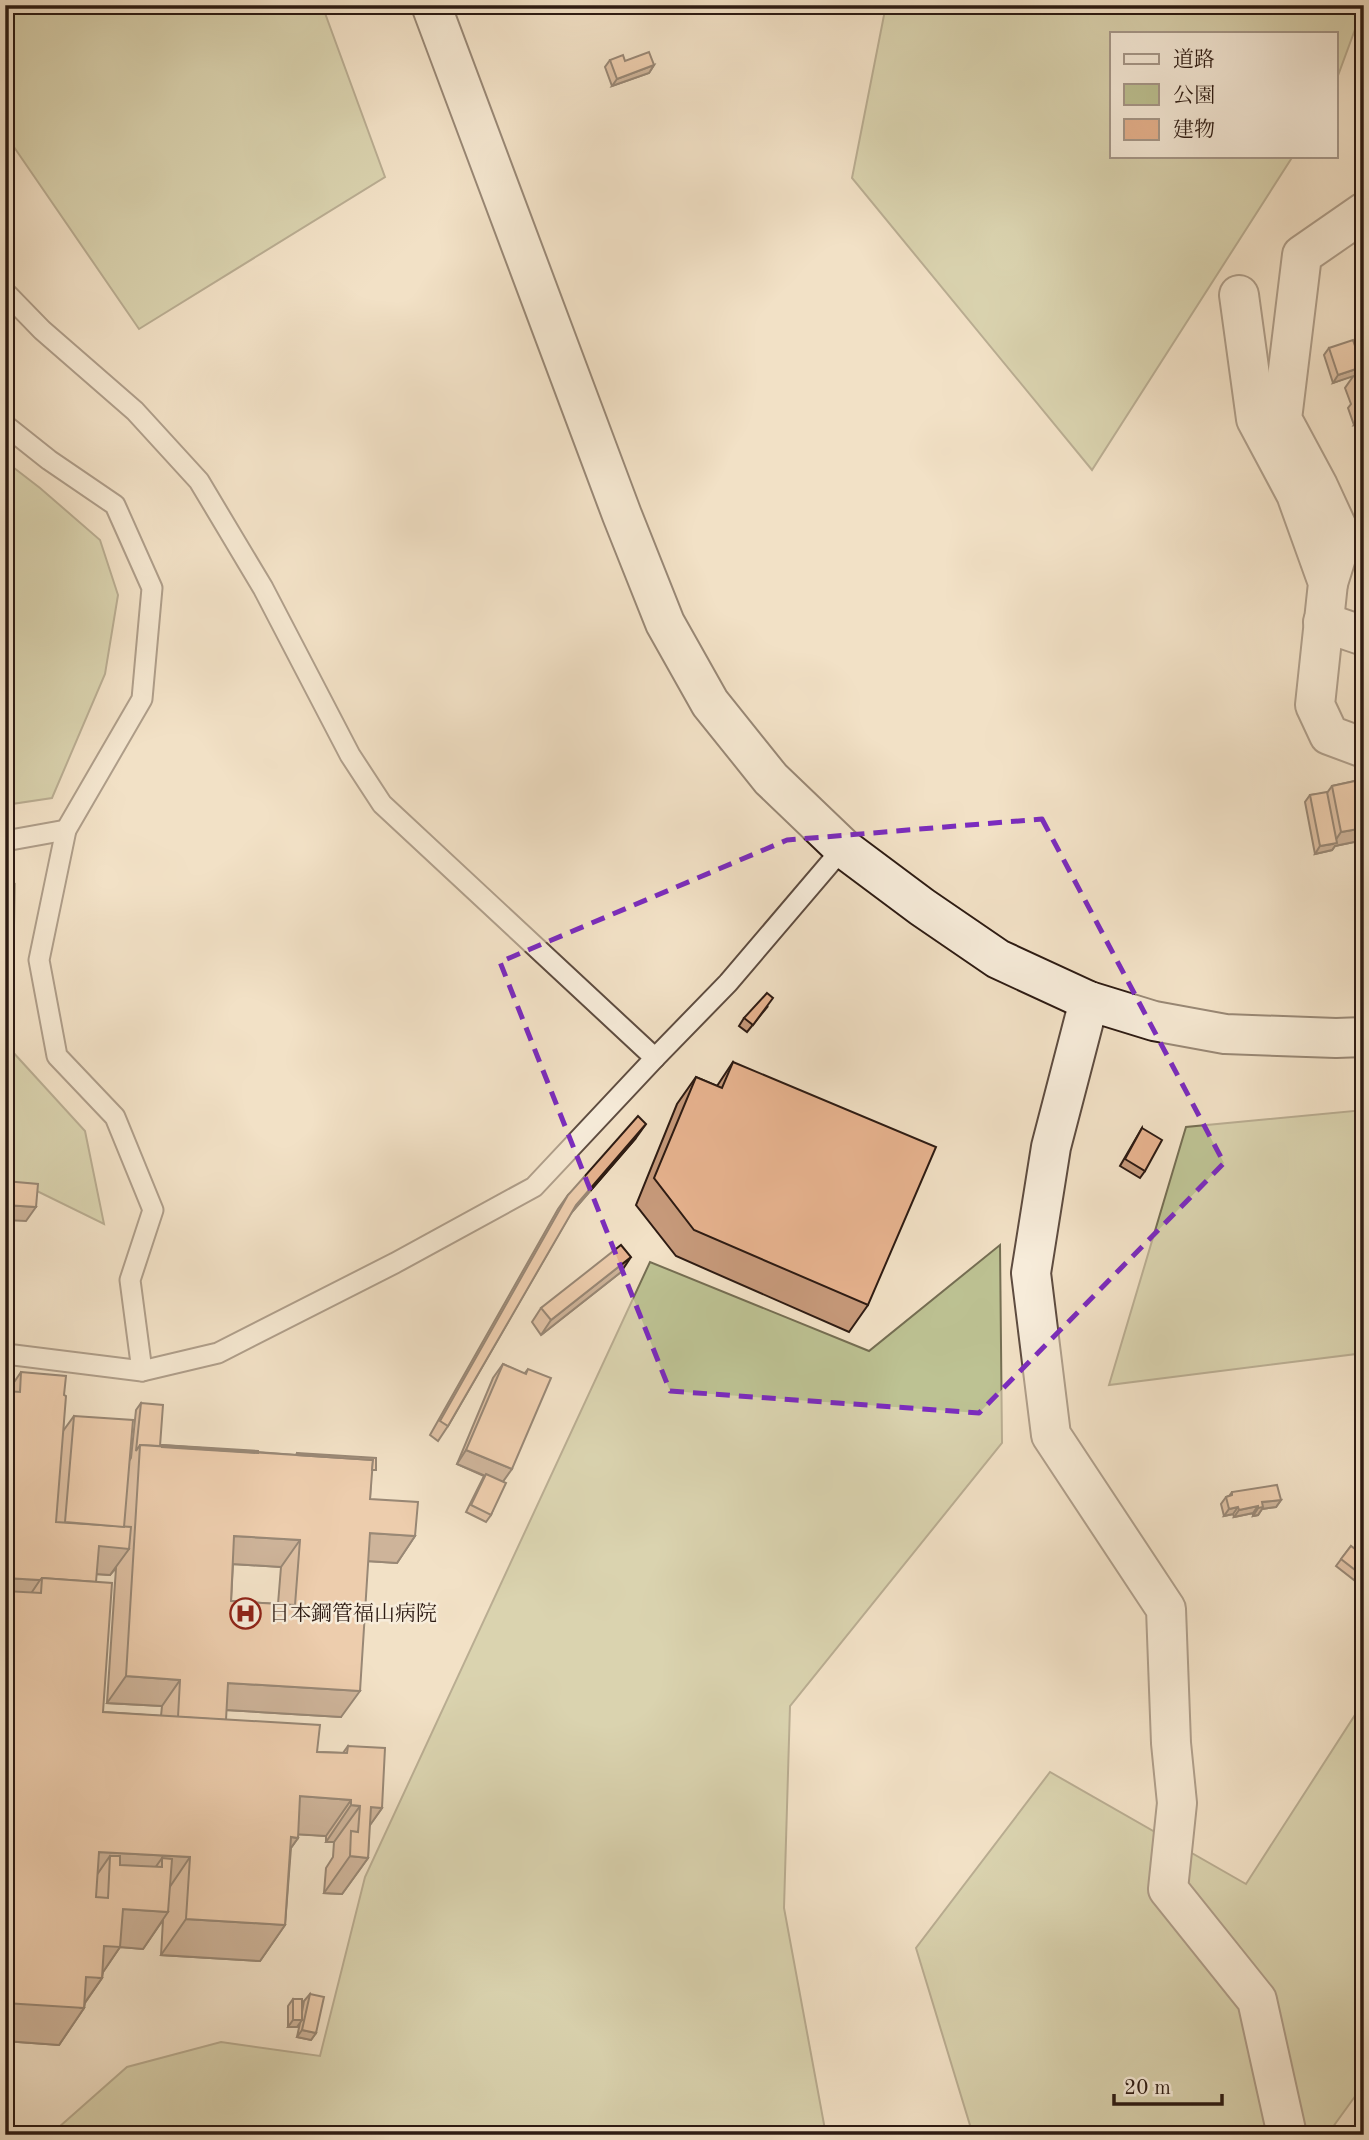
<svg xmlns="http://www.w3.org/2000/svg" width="1369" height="2140" font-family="'Old Standard TT','Noto Serif JP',serif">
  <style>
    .green { fill: #bdc293; stroke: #756e53; stroke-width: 2 }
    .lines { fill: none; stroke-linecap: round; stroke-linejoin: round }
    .lane-casing { stroke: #5e4c40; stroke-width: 23 }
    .street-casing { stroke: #5e4c40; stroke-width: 42 }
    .secondary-casing { stroke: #2d1b13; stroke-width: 42 }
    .lane { stroke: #f7ecda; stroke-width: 19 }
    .street { stroke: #f7ecda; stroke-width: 38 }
    .secondary { stroke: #f7ecda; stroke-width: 38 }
    .wall { fill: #c79a7b; stroke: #2d1b13; stroke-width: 2; fill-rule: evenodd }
    .shaded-wall { fill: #a27d64; stroke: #2d1b13; stroke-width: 2 }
    .building { fill: #e7b38f; stroke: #2d1b13; stroke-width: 2; fill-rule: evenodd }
    .marked { fill: none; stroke: #7b2cbf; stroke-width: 5; stroke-dasharray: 14 9; stroke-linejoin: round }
    .labels { text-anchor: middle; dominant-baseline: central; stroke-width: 5; stroke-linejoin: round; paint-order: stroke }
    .poi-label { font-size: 21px; fill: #2d1b13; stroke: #f7ecda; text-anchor: start }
  </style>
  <rect width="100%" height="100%" fill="#f2e1c6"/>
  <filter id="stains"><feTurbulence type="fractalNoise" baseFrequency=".00286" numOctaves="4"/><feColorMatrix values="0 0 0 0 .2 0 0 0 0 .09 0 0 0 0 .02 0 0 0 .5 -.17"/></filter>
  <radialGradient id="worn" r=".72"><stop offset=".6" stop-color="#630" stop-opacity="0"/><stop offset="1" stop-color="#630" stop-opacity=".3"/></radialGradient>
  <g class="green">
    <path d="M5 5H322L385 177 139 329 5 134Z"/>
    <path d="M886 5H1364L1336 81V33H1112V156H1293L1092 470 852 178Z"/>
    <path d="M5 461 40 488 100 540 118 595 105 674 52 798 5 805Z"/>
    <path d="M15 884 11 1050 85 1131 104 1224 37 1191 5 1188V886Z"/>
    <path d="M1364 1110V1353L1109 1385 1186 1127Z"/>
    <path d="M1000 1245 1002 1443 790 1706 784 1908 826 2135H50L127 2067 221 2042 320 2056 365 1877 650 1262 869 1351Z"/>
    <path d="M1364 1701V2084L1327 2135H973L916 1948 1050 1772 1246 1884Z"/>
  </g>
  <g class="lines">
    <defs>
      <g id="lane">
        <path d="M5 292 42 330 135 411 199 481 263 588 350 755 382 804 655 1058"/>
        <path d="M5 425 49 460 115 505 152 588 142 699 66 830 39 960 57 1056 115 1117 153 1210 130 1280 142 1371"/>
        <path d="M5 841 66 830"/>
        <path d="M14 1355 142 1371 218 1353 395 1263 534 1187 655 1058 728 983 843 848"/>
      </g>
      <g id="street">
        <path d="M1239 295 1256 419 1296 494 1328 583 1315 705 1329 735 1364 748"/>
        <path d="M1328 583 1342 538 1318 486 1282 419 1302 255 1364 212"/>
        <path d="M1323 622 1364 636"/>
        <path d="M1089 1001 1051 1147 1031 1273 1051 1435 1166 1609 1171 1743 1177 1803 1168 1889 1257 2000 1287 2135"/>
      </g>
      <path id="secondary" d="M431 5 622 515 665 623 710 703 771 779 843 848 922 907 998 959 1089 1001 1154 1021 1225 1034 1336 1038 1364 1037"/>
    </defs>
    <use href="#lane" class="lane-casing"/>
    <use href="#street" class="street-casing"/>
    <use href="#secondary" class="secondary-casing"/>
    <use href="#lane" class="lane"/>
    <use href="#street" class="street"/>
    <use href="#secondary" class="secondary"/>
  </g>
  <g class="wall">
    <path d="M610 60 625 61 654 65 649 73 612 86 605 67Z"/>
    <path d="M1329 348 1358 373 1364 371V441L1358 424 1354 425 1348 408 1351 404 1345 388 1354 375 1333 383 1324 355Z"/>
    <path d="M1364 779V840L1335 846 1332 850 1315 854 1305 802 1310 795 1327 793 1332 786Z"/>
    <path d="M768 1006 747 1032 739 1026 744 1018Z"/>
    <path d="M733 1062 868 1305 849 1332 676 1256 636 1205 677 1104 696 1077 717 1086Z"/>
    <path d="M1142 1128 1145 1171 1140 1178 1120 1166Z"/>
    <path d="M636 1138 571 1213 448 1426 438 1441 430 1435 558 1209 568 1195Z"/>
    <path d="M621 1272 541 1335 532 1322 541 1308Z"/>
    <path d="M503 1364 524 1374 528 1369 503 1482 491 1515 486 1522 466 1512 484 1476 457 1464 493 1378Z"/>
    <path d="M21 1372 64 1395 63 1431 74 1416 129 1461 131 1458 136 1410 141 1403 160 1446 162 1445 296 1455 297 1453 371 1476 370 1499 415 1536 397 1563 368 1561 341 1717 226 1710V1720L317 1752 343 1753 348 1746 382 1808 369 1826 368 1858 342 1894 324 1893 326 1868 333 1857 334 1842H326V1836L298 1834V1838L291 1848 285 1925 260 1961 161 1955 163 1920 143 1949 120 1947 103 1972 102 1978 85 2003 84 2008 59 2045 5 2041V1391H8ZM233 1564 281 1567 278 1604 231 1601ZM116 1568 107 1703 162 1706 161 1716 103 1712 96 1582V1574L110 1575Z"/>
    <path d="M1232 1492 1281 1500 1276 1507 1262 1509 1258 1515 1253 1516V1513L1234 1517 1233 1514 1224 1516 1221 1504 1226 1497 1229 1496Z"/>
    <path d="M1351 1546 1364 1556V1568L1354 1580 1336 1566Z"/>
    <path d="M310 1994 316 2033 311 2040 297 2037 300 2023 297 2027H288V2006L293 1999 302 2012 304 2001Z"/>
  </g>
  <g class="shaded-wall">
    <path d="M654 65 649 73 612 86 617 79Z"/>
    <path d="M1362 367 1357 375 1333 383 1338 375Z"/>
    <path d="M1364 412V416L1358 424 1354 425Z"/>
    <path d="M1364 828V840L1335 846 1332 850 1315 854 1320 846 1333 844 1341 832Z"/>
    <path d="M646 1124 636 1138 566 1219 576 1205Z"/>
    <path d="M5 1205 36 1207 26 1221 5 1220Z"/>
    <path d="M631 1257 621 1272 541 1335 551 1320Z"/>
    <path d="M466 1450 512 1469 502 1483 457 1464Z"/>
    <path d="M1281 1500 1276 1507 1262 1509 1258 1515 1253 1516 1262 1502Z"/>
    <path d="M1258 1506 1253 1513 1234 1517 1239 1510Z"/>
    <path d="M1238 1507 1233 1514 1224 1516 1229 1509Z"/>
    <path d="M65 1525 129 1549 110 1575 80 1573Z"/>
    <path d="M370 1533 415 1536 397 1563 351 1560Z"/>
    <path d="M234 1536 300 1540 281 1567 216 1563Z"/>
    <path d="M5 1578 40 1580 22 1607 5 1606Z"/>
    <path d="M126 1676 180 1680 162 1706 107 1703Z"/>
    <path d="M228 1683 360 1691 341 1717 210 1709Z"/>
    <path d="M300 1796 351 1800 326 1836 275 1833Z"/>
    <path d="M351 1805 360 1806 334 1842H326Z"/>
    <path d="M371 1807 382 1808 356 1845 358 1832Z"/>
    <path d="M291 1837 298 1838 272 1874Z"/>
    <path d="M99 1852 190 1857 165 1894 162 1858 138 1892 110 1856 87 1889Z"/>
    <path d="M350 1856 368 1858 342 1894 324 1893Z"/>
    <path d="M123 1909 168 1912 143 1949 120 1947 99 1978H102L81 2008H84L59 2045 5 2041V2003Z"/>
    <path d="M186 1919 285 1925 260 1961 161 1955Z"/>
    <path d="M293 2020H302L297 2027H288Z"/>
    <path d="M302 2030 316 2033 311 2040 297 2037Z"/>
  </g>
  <g class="building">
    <path d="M649 52 654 65 617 79 610 60 623 55 625 61Z"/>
    <path d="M1353 340 1362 367 1338 375 1329 348Z"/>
    <path d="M1364 371V410L1358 394 1362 392 1355 374Z"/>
    <path d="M1364 779V828L1341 832 1332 786Z"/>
    <path d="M1327 792 1337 843 1320 846 1310 795Z"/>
    <path d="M767 993 773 998 753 1025 744 1018Z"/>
    <path d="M733 1062 936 1147 868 1305 694 1230 654 1178 696 1077 722 1088Z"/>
    <path d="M638 1116 646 1124 576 1205 448 1426 440 1421 568 1195Z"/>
    <path d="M1142 1128 1162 1140 1145 1171 1125 1159Z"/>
    <path d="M5 1181 38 1184 36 1207 5 1205Z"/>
    <path d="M621 1245 631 1257 551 1320 541 1308Z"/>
    <path d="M503 1364 526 1374 528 1369 551 1378 512 1469 466 1450Z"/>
    <path d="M21 1372 66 1376 64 1395 66 1396 56 1522 131 1527 129 1549 99 1546 96 1582 42 1578 40 1580 5 1578V1391L20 1392Z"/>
    <path d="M141 1403 163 1405 160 1446 140 1445 136 1451Z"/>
    <path d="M74 1416 133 1420 124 1527 65 1522Z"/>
    <path d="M140 1445 373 1460 370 1499 418 1502 415 1536 370 1533 360 1691 228 1683 226 1720 178 1717 180 1680 126 1676ZM234 1536 300 1540 295 1605 231 1601Z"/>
    <path d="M162 1445 258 1451V1453L162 1447Z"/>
    <path d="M297 1453 376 1458V1470H372L373 1460 297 1455Z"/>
    <path d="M486 1474 506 1483 491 1515 471 1505Z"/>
    <path d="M1277 1485 1281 1500 1262 1502 1263 1507 1258 1508V1506L1239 1510 1238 1507 1229 1509 1226 1497 1232 1495V1492Z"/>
    <path d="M1351 1546 1364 1556V1567L1359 1573 1341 1559Z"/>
    <path d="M42 1578 112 1583 103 1712 320 1725 317 1752 347 1753 348 1746 385 1748 382 1808 371 1807 368 1858 350 1856 351 1831 358 1832 360 1806 351 1805V1800L300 1796 298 1838 291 1837 285 1925 186 1919 190 1857 99 1852 96 1897 108 1898 110 1856H120V1865L162 1867V1858L172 1859 168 1912 123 1909 120 1947 104 1946 102 1978 86 1977 84 2008 5 2003V1591L41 1593Z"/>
    <path d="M310 1994 324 1997 316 2033 302 2030Z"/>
    <rect x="293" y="1999" width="9" height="21"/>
  </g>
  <path d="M0 0H1369V2140H0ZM1042 819 1224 1163 979 1413 670 1391 500 962 787 840Z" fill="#f2e1c6" fill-opacity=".55" fill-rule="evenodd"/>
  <path class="marked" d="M1042 819 1224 1163 979 1413 670 1391 500 962 787 840Z"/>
  <defs>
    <symbol id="hospital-ring" viewBox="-11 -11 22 22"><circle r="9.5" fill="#f7ecda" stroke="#8f2418" stroke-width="1.5"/><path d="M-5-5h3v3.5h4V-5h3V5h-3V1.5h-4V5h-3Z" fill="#8f2418"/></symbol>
  </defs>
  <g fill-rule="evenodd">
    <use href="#hospital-ring" x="228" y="1596" width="35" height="35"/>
  </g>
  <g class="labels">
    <g class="poi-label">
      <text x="269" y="1614">日本鋼管福山病院</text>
    </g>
  </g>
  <rect width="1369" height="2140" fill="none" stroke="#f2e1c6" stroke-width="28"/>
  <rect x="7" y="7" width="1355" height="2126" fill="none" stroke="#2d1b13" stroke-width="3.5"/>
  <rect x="14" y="14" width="1341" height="2112" fill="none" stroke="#2d1b13" stroke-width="2"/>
  <rect x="1110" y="32" width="228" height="126" fill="#f7ecda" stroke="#a6988a" stroke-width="2"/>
  <rect x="1124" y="54" width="35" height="10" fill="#f7ecda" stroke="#a6988a" stroke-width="2"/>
  <text x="1173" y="66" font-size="21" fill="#2d1b13">道路</text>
  <rect x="1124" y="84" width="35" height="21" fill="#bdc293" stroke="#a6988a" stroke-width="2"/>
  <text x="1173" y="102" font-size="21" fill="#2d1b13">公園</text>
  <rect x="1124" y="119" width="35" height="21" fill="#e7b38f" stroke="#a6988a" stroke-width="2"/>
  <text x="1173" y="136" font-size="21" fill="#2d1b13">建物</text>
  <path d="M1114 2094v10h108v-10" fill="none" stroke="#2d1b13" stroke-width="3.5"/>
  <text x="1124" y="2094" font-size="21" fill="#2d1b13" stroke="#f7ecda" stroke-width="5" paint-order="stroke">20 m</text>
  <rect width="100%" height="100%" filter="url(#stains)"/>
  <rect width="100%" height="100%" fill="url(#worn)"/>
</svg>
